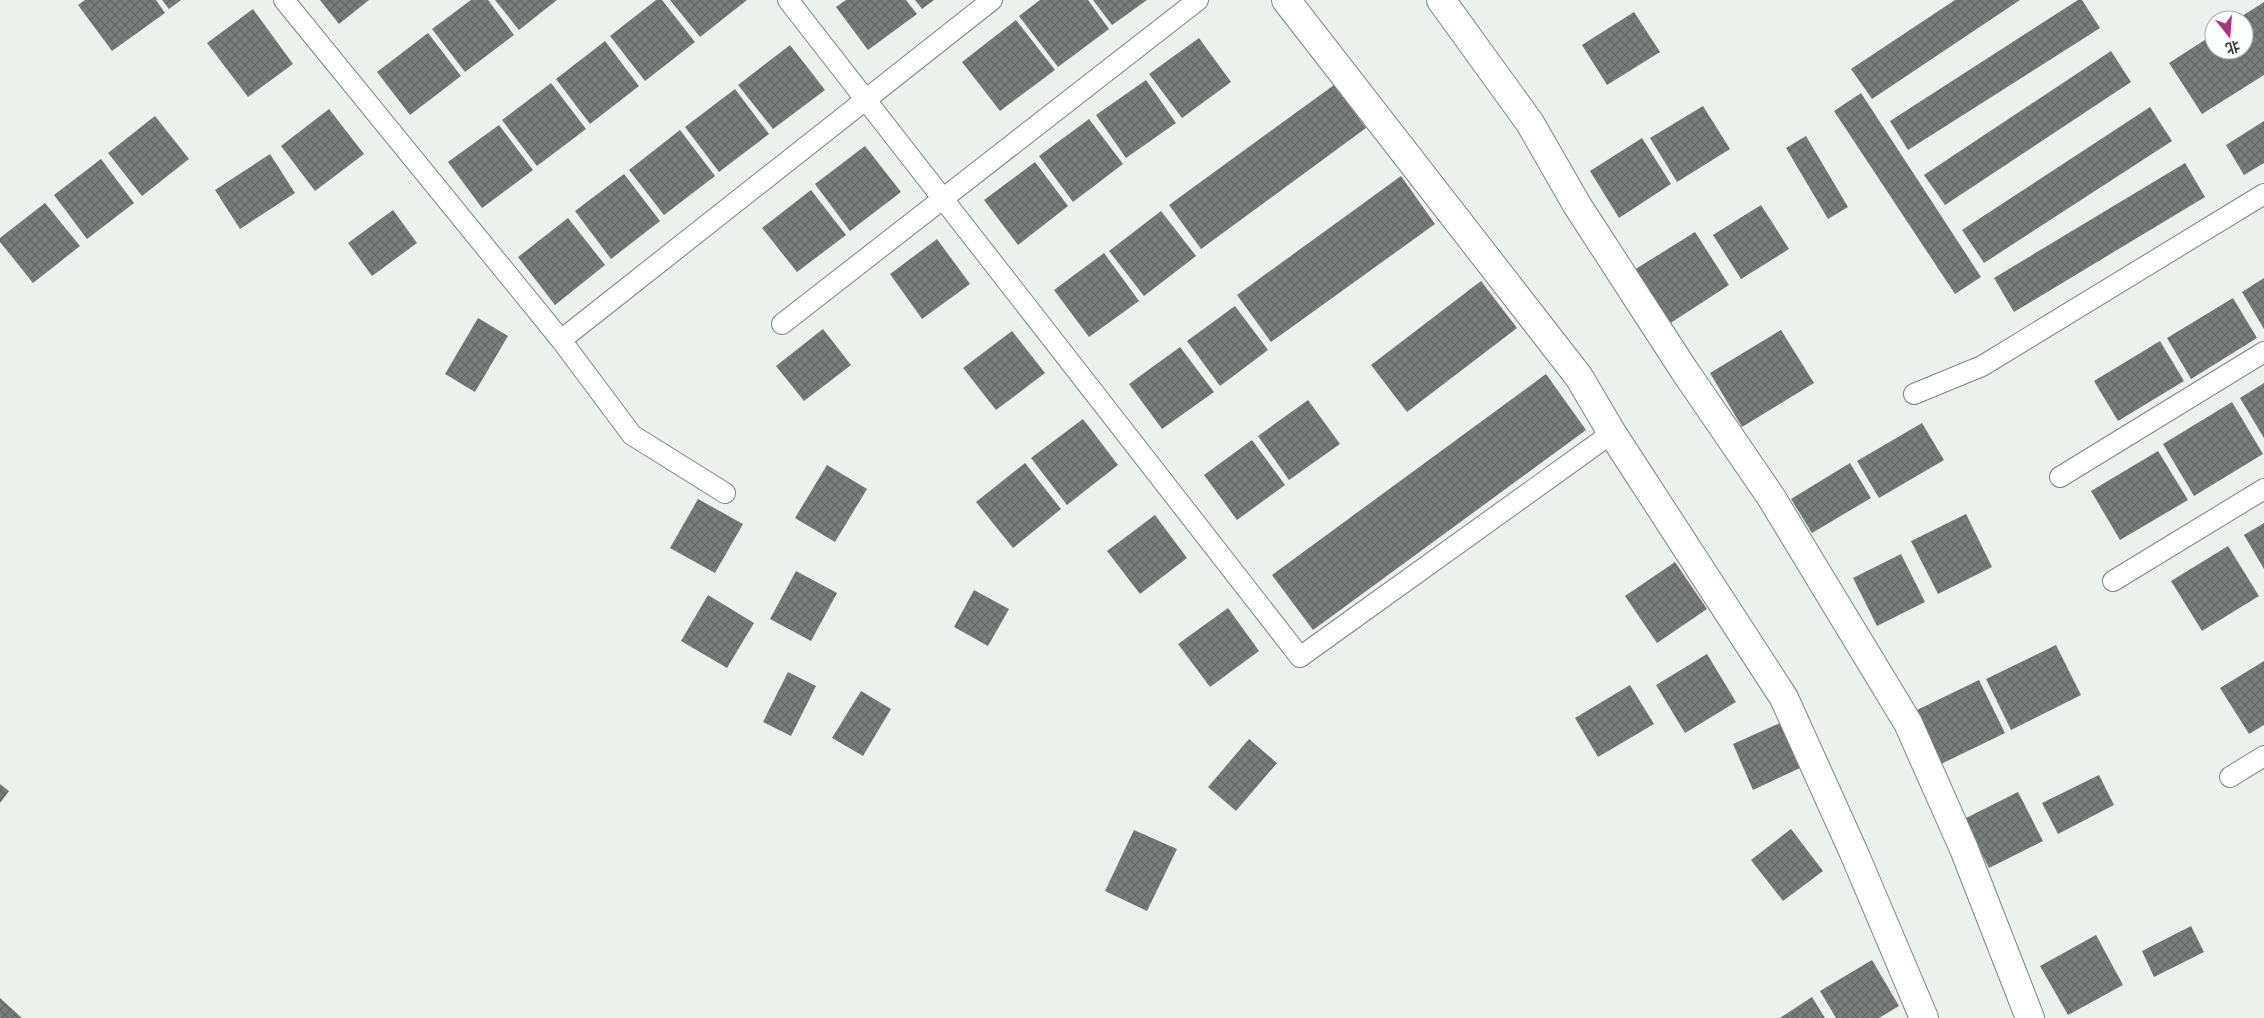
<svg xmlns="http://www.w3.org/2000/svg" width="2264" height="1018" font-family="Commissioner,'Noto Sans SC',sans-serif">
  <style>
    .building { fill: url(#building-cross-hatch) }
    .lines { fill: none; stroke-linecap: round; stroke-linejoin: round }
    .lane-casing { stroke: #7e8280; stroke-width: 22 }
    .street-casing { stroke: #7e8280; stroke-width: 30 }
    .lane { stroke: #fff; stroke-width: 20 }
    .street { stroke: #fff; stroke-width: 28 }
  </style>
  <defs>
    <pattern id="building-cross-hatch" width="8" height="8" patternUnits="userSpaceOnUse" patternTransform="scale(1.25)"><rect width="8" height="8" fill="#797d7b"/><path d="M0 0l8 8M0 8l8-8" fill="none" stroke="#646766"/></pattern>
  </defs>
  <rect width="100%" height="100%" fill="#ecf1ee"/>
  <g class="building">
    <path d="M85 0H156L165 13 112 51 78 5Z"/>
    <path d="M162 0H181L169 9Z"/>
    <path d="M320 0H369L339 24Z"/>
    <path d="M471 0H488L514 35 465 72 432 29Z"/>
    <path d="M495 0H557L519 30Z"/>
    <path d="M656 0H662L695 42 645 81 610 36Z"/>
    <path d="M670 0H747L700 37Z"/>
    <path d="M846 0H906L917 14 868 50 836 7Z"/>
    <path d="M915 0H934L922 9Z"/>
    <path d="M1040 0H1088L1109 29 1058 67 1019 16Z"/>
    <path d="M1093 0H1147L1112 25Z"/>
    <path d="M1955 0H2020L1872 99 1851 69Z"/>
    <path d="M2078 0H2082L2100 28 1908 150 1890 121Z"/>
    <path d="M2264 2V75L2202 114 2169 63 2214 34V50H2244V20H2236Z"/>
    <path d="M253 9 293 64 248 97 207 43Z"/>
    <path d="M1634 12 1660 52 1607 85 1582 45Z"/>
    <path d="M1016 20 1055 70 1000 111 962 62Z"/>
    <path d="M428 33 461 76 410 115 377 72Z"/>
    <path d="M1199 38 1231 82 1182 118 1149 74Z"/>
    <path d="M605 41 639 86 590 124 556 79Z"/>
    <path d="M790 45 825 90 773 129 738 85Z"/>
    <path d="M2111 51 2131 82 1945 205 1924 175Z"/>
    <path d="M1146 80 1176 123 1126 158 1096 115Z"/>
    <path d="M551 83 586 129 537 166 502 120Z"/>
    <path d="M1334 85 1366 128 1201 249 1169 205Z"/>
    <path d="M735 89 769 134 719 172 685 127Z"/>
    <path d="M1861 93 1981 277 1955 294 1834 111Z"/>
    <path d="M1703 106 1730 149 1677 182 1650 138Z"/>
    <path d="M2150 107 2172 141 1984 263 1962 230Z"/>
    <path d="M329 109 364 154 315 191 281 146Z"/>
    <path d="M155 116 189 159 142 196 108 153Z"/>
    <path d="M1089 119 1123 164 1073 202 1039 156Z"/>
    <path d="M2264 121V163L2244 175 2226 145Z"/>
    <path d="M499 125 533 170 482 208 448 162Z"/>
    <path d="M680 130 715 176 664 215 629 170Z"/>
    <path d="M1806 136 1848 207 1828 219 1786 148Z"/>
    <path d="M1642 138 1671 184 1619 218 1590 171Z"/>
    <path d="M865 146 901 192 850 231 815 184Z"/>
    <path d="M270 154 295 193 240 229 215 190Z"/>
    <path d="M101 159 134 203 87 239 54 195Z"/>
    <path d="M1035 162 1068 206 1018 245 984 200Z"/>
    <path d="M2185 163 2205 197 2014 312 1994 278Z"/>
    <path d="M624 174 660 221 611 259 575 211Z"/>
    <path d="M1401 176 1435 224 1271 342 1237 295Z"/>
    <path d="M811 190 846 235 797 272 762 228Z"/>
    <path d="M45 203 80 246 33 283 0 242V238Z"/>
    <path d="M1761 205 1789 249 1741 279 1713 235Z"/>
    <path d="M393 210 417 243 372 276 348 243Z"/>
    <path d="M1161 211 1196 256 1144 296 1109 251Z"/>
    <path d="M568 218 605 265 555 305 518 257Z"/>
    <path d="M1695 232 1729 285 1669 324 1634 270Z"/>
    <path d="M937 239 970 284 922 319 890 274Z"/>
    <path d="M1104 253 1139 301 1089 337 1054 290Z"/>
    <path d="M2264 278V329L2242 292Z"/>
    <path d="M1481 281 1517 328 1407 412 1371 365Z"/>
    <path d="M2233 298 2257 338 2191 379 2167 338Z"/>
    <path d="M1235 306 1268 350 1220 386 1187 341Z"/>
    <path d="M478 318 508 336 475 392 445 374Z"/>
    <path d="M823 329 851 365 804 401 776 366Z"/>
    <path d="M1781 330 1814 383 1742 427 1710 373Z"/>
    <path d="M1012 331 1045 373 996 410 963 368Z"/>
    <path d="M2160 341 2184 381 2118 421 2094 381Z"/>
    <path d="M1180 347 1214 392 1162 429 1129 384Z"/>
    <path d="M1546 374 1586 430 1313 630 1272 575Z"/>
    <path d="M2264 383V438L2240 398Z"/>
    <path d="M1308 400 1340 444 1289 480 1258 436Z"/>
    <path d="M2232 402 2263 454 2194 496 2163 444Z"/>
    <path d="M1083 419 1118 465 1067 505 1031 458Z"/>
    <path d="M1922 423 1944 460 1879 498 1857 461Z"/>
    <path d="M1252 440 1285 485 1237 520 1204 475Z"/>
    <path d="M2158 451 2188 500 2120 540 2091 491Z"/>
    <path d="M1025 463 1061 509 1013 548 976 502Z"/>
    <path d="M1850 463 1871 498 1812 533 1791 499Z"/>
    <path d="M827 465 867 489 835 542 795 518Z"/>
    <path d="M698 499 743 524 715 573 670 548Z"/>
    <path d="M1966 514 1992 567 1938 594 1911 541Z"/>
    <path d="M1155 515 1187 558 1140 594 1107 551Z"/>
    <path d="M2264 523V569L2244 535Z"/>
    <path d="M2228 546 2259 596 2202 631 2171 581Z"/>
    <path d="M1901 554 1925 602 1877 626 1853 578Z"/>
    <path d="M1675 562 1707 609 1657 643 1625 596Z"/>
    <path d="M796 571 837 593 811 641 770 619Z"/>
    <path d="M974 590 1009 609 988 646 954 627Z"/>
    <path d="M708 595 754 623 727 668 681 641Z"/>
    <path d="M1228 608 1259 651 1210 687 1178 644Z"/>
    <path d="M2056 645 2081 695 2011 730 1986 679Z"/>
    <path d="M1707 654 1736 702 1685 733 1656 685Z"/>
    <path d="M2264 661V725L2249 734 2220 688Z"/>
    <path d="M788 672 816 686 791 736 763 722Z"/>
    <path d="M1979 680 2005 733 1941 764 1915 711Z"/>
    <path d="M1630 685 1654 724 1598 757 1575 718Z"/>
    <path d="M861 691 891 709 863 756 832 738Z"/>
    <path d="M1780 723 1800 768 1753 790 1733 744Z"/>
    <path d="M1249 739 1277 763 1236 811 1208 787Z"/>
    <path d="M2099 775 2114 805 2058 834 2042 803Z"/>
    <path d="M0 784 9 791 0 803Z"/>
    <path d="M2018 792 2043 841 1989 868 1964 819Z"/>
    <path d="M1791 829 1823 871 1783 901 1751 860Z"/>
    <path d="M1134 830 1177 849 1147 911 1105 891Z"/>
    <path d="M2191 926 2204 952 2154 977 2142 951Z"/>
    <path d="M2096 935 2123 985 2068 1015 2040 966Z"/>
    <path d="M1872 960 1899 1006 1879 1018H1836L1820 991Z"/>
    <path d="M1812 997 1825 1018H1780Z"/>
    <path d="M0 998 22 1018H0Z"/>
  </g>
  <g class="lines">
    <defs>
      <g id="lane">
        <path d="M284 0 561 340 632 435 725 493"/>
        <path d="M788 0 1300 657 1612 433"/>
        <path d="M782 324 1198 0"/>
        <path d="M561 340 992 0"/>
        <path d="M1914 394 1982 366 2264 194"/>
        <path d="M2060 477 2264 352"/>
        <path d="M2113 581 2264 489"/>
        <path d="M2230 777 2264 756"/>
      </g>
      <g id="street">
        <path d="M1286 0 1579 377 1612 433 1784 698 1854 853 1924 1018"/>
        <path d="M1441 0 1530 123 1577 205 1684 370 1771 497 1908 723 1964 849 2030 1018"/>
      </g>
    </defs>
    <use href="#lane" class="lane-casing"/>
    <use href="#street" class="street-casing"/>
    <use href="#lane" class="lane"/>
    <use href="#street" class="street"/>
  </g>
  <g transform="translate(2229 35) rotate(163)"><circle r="24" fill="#fafefc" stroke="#acafad"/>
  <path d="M0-4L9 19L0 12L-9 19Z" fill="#ad3284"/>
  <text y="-8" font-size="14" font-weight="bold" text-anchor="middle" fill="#363837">北</text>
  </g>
</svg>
